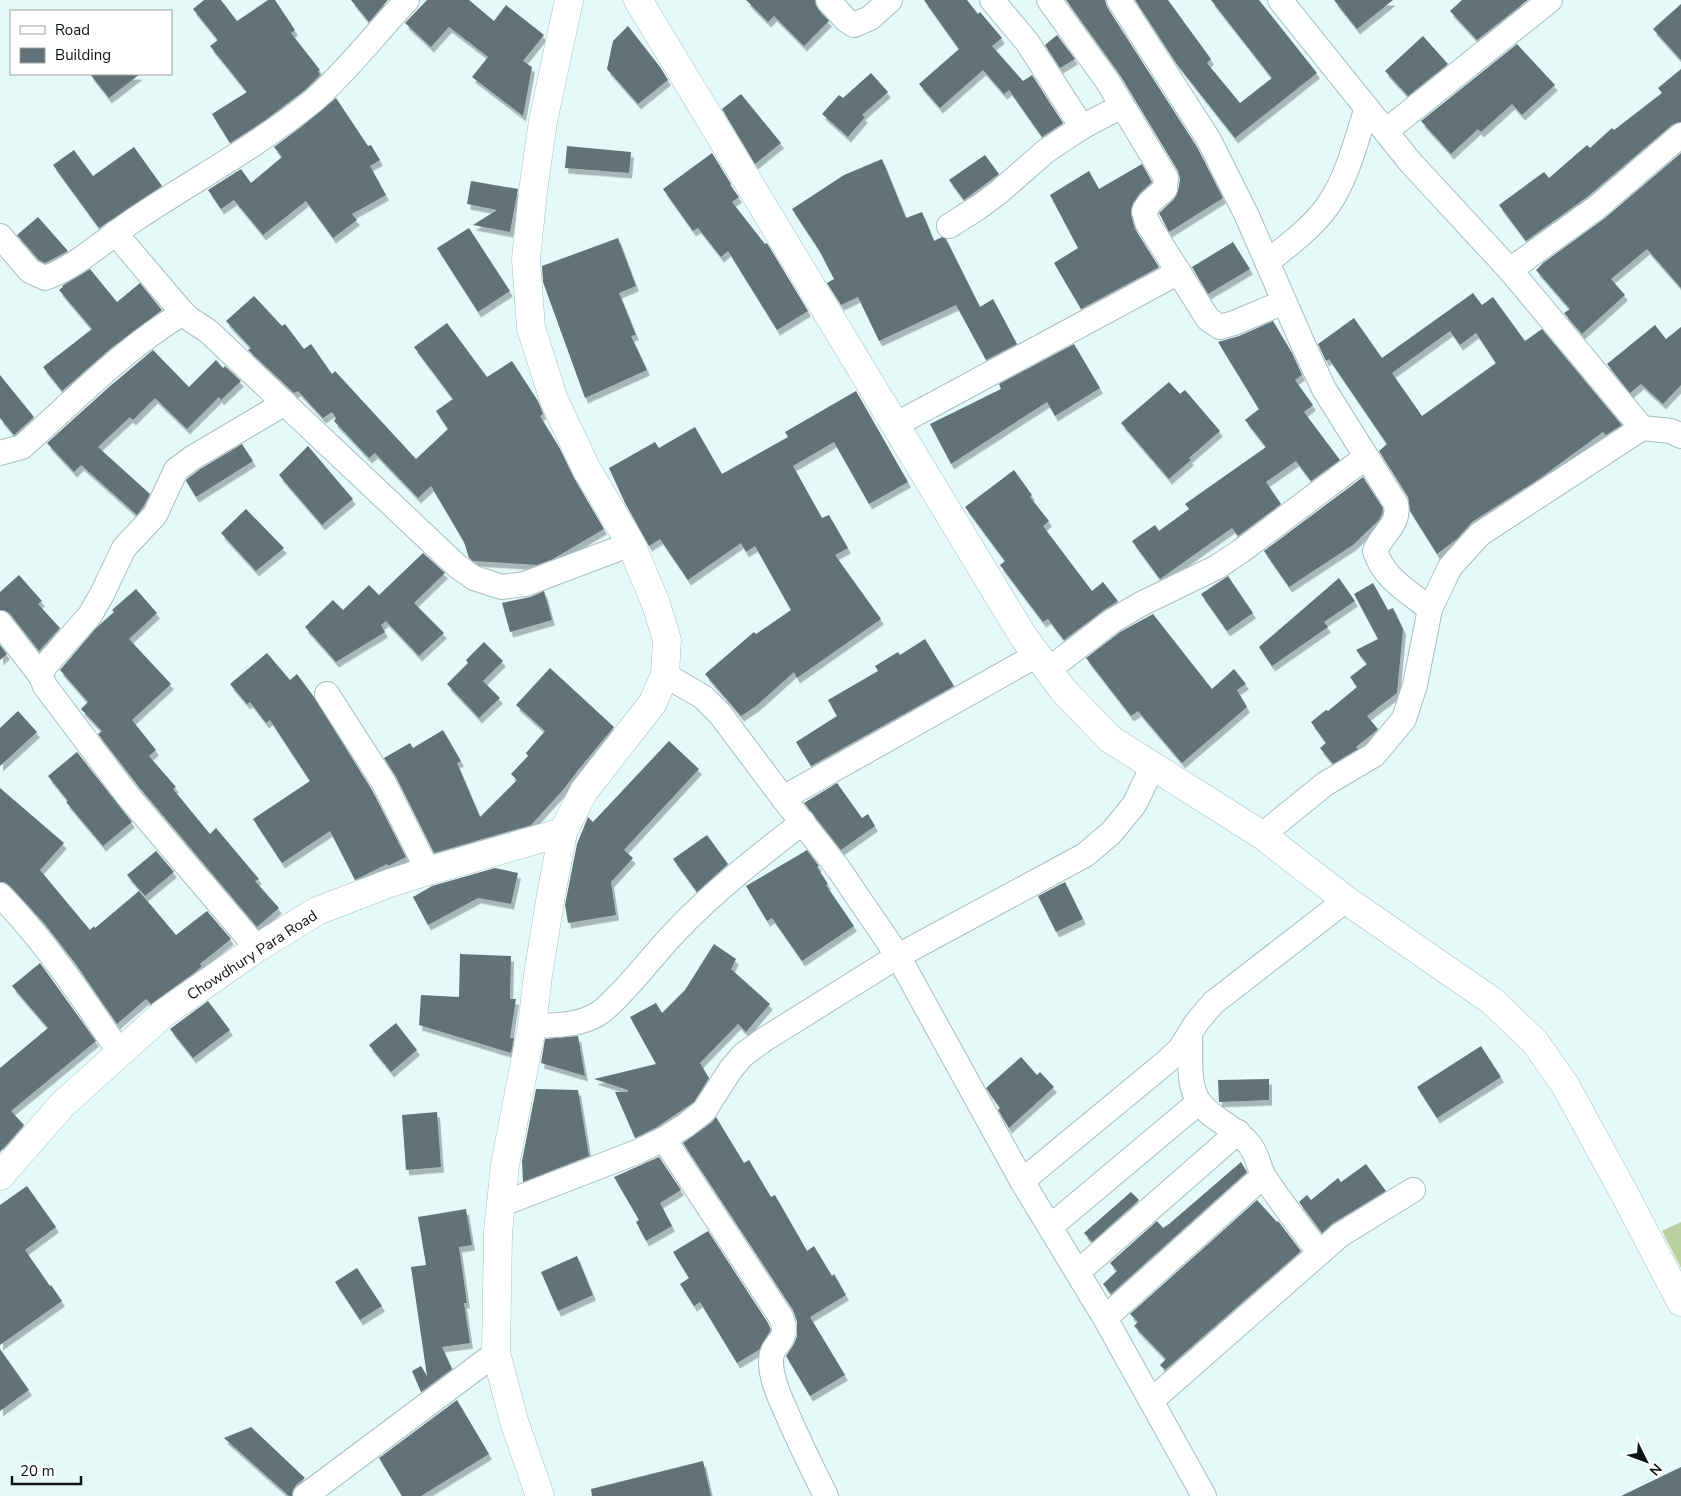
<svg xmlns="http://www.w3.org/2000/svg" width="1681" height="1496" font-family="'Nunito Sans',sans-serif">
  <style>
    .green { fill: #bad0a0 }
    .building { fill: #627279; fill-rule: evenodd; filter: url(#shadow) }
    .lines { fill: none; stroke-linecap: round; stroke-linejoin: round }
    .minor-casing { stroke: #aabebe; stroke-width: 26 }
    .tertiary-casing { stroke: #aabebe; stroke-width: 29 }
    .trunk-casing { stroke: #aabebe; stroke-width: 29 }
    .minor { stroke: #fff; stroke-width: 24 }
    .tertiary { stroke: #fff; stroke-width: 28 }
    .trunk { stroke: #fff; stroke-width: 28 }
    .labels { text-anchor: middle; dominant-baseline: central; stroke-width: 5; stroke-linejoin: round; paint-order: stroke }
    .street-label { font-size: 15px; fill: #0d1414; stroke: #fff }
  </style>
  <defs>
    <filter id="shadow"><feDropShadow dx="3" dy="5.5" stdDeviation="0" flood-color="#0004"/></filter>
  </defs>
  <rect width="100%" height="100%" fill="#e4faf9"/>
  <path class="green" d="M1681 1222V1268L1662 1231Z"/>
  <g class="building">
    <path d="M204 0H221L237 21 268 0H275L295 30 291 33 320 70 318 71 320 75 305 90 264 121 230 143 212 114 247 92 210 46 218 40 193 9Z"/>
    <path d="M351 0H388L369 22Z"/>
    <path d="M427 0H469L494 21 506 5 544 35 523 61 532 67 523 116 472 77 488 57 449 27 431 47 405 23Z"/>
    <path d="M746 0H815L818 9 829 21 804 46 774 16 768 22Z"/>
    <path d="M924 0H967L978 14 980 12 1002 38 992 46 1023 81 1032 75 1063 123 1042 137 1009 90 1004 94 983 70 940 108 919 84 959 49Z"/>
    <path d="M1066 0H1105L1107 7 1197 147 1223 198 1169 232 1159 213 1174 199 1178 191 1180 179 1178 171 1120 75Z"/>
    <path d="M1135 0H1168L1211 59 1207 63 1240 103 1272 78 1211 0H1259L1317 73 1235 138 1176 63Z"/>
    <path d="M1334 0H1393L1357 29Z"/>
    <path d="M1462 0H1528L1477 40 1450 11Z"/>
    <path d="M1681 4V60L1653 29Z"/>
    <path d="M628 26 660 67 668 80 638 104 607 69 613 41Z"/>
    <path d="M1057 35 1075 59 1060 68 1045 45Z"/>
    <path d="M1423 36 1448 64 1408 96 1385 71Z"/>
    <path d="M1517 44 1555 85 1522 115 1512 104 1481 132 1478 129 1451 154 1421 121Z"/>
    <path d="M1681 69V122L1672 125 1587 197 1526 241 1499 205 1544 172 1549 178 1587 145 1590 148 1612 128 1614 130 1662 93 1658 88Z"/>
    <path d="M871 73 888 92 862 115 865 117 848 137 822 114 839 95 843 98Z"/>
    <path d="M90 74H140L109 98Z"/>
    <path d="M741 94 781 143 755 164 722 109Z"/>
    <path d="M336 98 368 146 371 145 380 160 370 166 386 195 352 214 357 220 333 238 306 201 263 235 234 200 221 209 208 190 241 169 251 183 282 157 274 147 301 127Z"/>
    <path d="M567 146 631 152 629 173 565 168Z"/>
    <path d="M134 147 162 186 99 228 53 165 74 150 93 176Z"/>
    <path d="M712 153 731 184 730 185 739 197 732 202 765 244 767 243 808 311 777 330 728 251 721 257 698 228 693 231 663 189Z"/>
    <path d="M1681 153V288L1647 249 1611 279 1625 295 1582 334 1564 313 1570 309 1536 270 1543 263 1605 218Z"/>
    <path d="M985 155 999 174 964 200 949 180Z"/>
    <path d="M882 159 906 218 922 212 934 241 942 237 946 239 980 307 993 299 1017 344 986 360 956 305 879 341 858 297 841 305 827 283 834 279 819 250 792 209 844 175Z"/>
    <path d="M1142 164 1152 182 1141 192 1133 203 1131 215 1135 229 1159 267 1081 309 1054 263 1078 248 1050 195 1089 171 1099 189Z"/>
    <path d="M471 181 518 189 510 232 473 225 497 210 467 204Z"/>
    <path d="M38 217 68 251 45 263 39 260 17 235Z"/>
    <path d="M469 228 510 291 478 312 437 248Z"/>
    <path d="M618 238 636 286 619 293 636 335 631 336 647 370 585 398 543 282 542 266Z"/>
    <path d="M1233 242 1250 269 1208 294 1192 267Z"/>
    <path d="M90 269 117 302 140 283 162 310 110 349 62 391 43 367 92 329 59 290 63 287 62 286Z"/>
    <path d="M1473 293 1482 305 1493 297 1525 341 1542 329 1622 425 1606 435 1603 432 1539 479 1472 522 1457 539 1437 554 1410 511 1408 497 1379 451 1387 444 1329 359 1326 361 1318 344 1354 318 1382 358ZM1450 331 1460 345 1476 333 1496 363 1422 416 1392 373Z"/>
    <path d="M254 296 282 326 285 324 304 349 311 344 332 374 335 371 416 459 448 429 436 411 453 399 414 347 447 323 487 377 512 361 538 401 543 414 540 416 559 447 573 476 604 529 553 559 537 565 473 561 469 558 464 542 431 486 418 498 375 453 369 458 334 421 336 418 332 412 323 418 298 391 294 393 248 350 251 348 226 321Z"/>
    <path d="M1273 321 1292 353 1302 375 1295 380 1313 405 1304 412 1340 460 1311 481 1296 461 1266 482 1281 504 1238 536 1232 528 1160 579 1132 541 1155 525 1159 531 1189 509 1185 504 1266 447 1245 420 1259 409 1218 342 1239 336Z"/>
    <path d="M1655 325 1666 339 1681 327V385L1663 404 1641 384 1630 393 1607 364Z"/>
    <path d="M1074 344 1100 388 1055 416 1047 402 951 464 930 424 1001 389 999 384Z"/>
    <path d="M153 350 189 387 216 360 223 368 225 366 241 381 221 400 219 397 187 429 155 398 133 420 130 417 98 447 150 494 143 507 137 515 81 465 74 472 47 443 109 387Z"/>
    <path d="M0 375 34 417 14 435 0 418Z"/>
    <path d="M1169 382 1180 394 1185 390 1220 431 1189 458 1191 460 1169 479 1121 423Z"/>
    <path d="M856 391 908 482 869 504 834 442 793 466 822 518 829 515 848 548 835 555 881 619 797 678 794 672 756 706 741 716 705 674 754 632 756 634 791 610 755 546 746 552 741 543 688 580 660 539 649 546 625 503 609 468 655 442 659 448 695 427 722 474 788 437 785 432Z"/>
    <path d="M242 444 253 461 196 497 186 481 187 479 200 469Z"/>
    <path d="M308 446 353 499 322 525 279 475Z"/>
    <path d="M1014 470 1032 495 1030 497 1049 521 1043 526 1092 591 1103 582 1118 601 1104 610 1064 640 1048 619 1043 622 1000 565 1005 561 965 507Z"/>
    <path d="M1363 477 1383 508 1382 514 1379 520 1353 545 1289 587 1264 551Z"/>
    <path d="M246 509 284 548 256 571 221 533Z"/>
    <path d="M423 553 445 573 414 603 444 633 419 656 386 621 381 625 385 632 336 662 305 627 333 600 343 610 369 585 379 595Z"/>
    <path d="M19 575 42 601 38 604 60 628 39 651 11 615 6 611 0 610V592Z"/>
    <path d="M1228 576 1253 613 1227 631 1201 594Z"/>
    <path d="M1339 578 1355 601 1324 622 1328 627 1272 666 1259 647Z"/>
    <path d="M1373 583 1388 610 1393 608 1403 629 1397 693 1367 716 1378 729 1376 731 1356 747 1358 749 1333 764 1320 748 1326 743 1311 722 1326 710 1328 711 1357 687 1350 677 1367 664 1356 650 1378 639 1354 594Z"/>
    <path d="M136 589 157 613 129 639 171 684 132 720 156 750 149 756 176 787 173 789 210 834 216 828 259 879 255 881 279 908 257 927 139 787 98 734 102 731 81 709 88 702 60 670 96 628 114 612 112 610Z"/>
    <path d="M544 591 552 620 510 632 502 603 530 597Z"/>
    <path d="M1153 614 1212 689 1234 669 1246 684 1237 690 1247 707 1182 763 1138 711 1131 716 1086 658 1120 632Z"/>
    <path d="M925 639 954 686 811 766 796 742 837 716 828 700 878 671 875 666 898 652 900 655Z"/>
    <path d="M484 642 503 661 483 681 500 698 479 718 447 684 468 663 466 660Z"/>
    <path d="M0 645 7 654 0 660Z"/>
    <path d="M267 653 290 680 297 674 314 697 372 790 406 857 388 866 387 864 355 880 330 831 282 863 253 819 310 781 270 720 266 723 250 702 247 704 230 684Z"/>
    <path d="M550 668 614 727 579 769 563 790 531 825 434 853 396 777 384 758 410 743 413 748 443 730 461 761 457 763 480 817 517 780 511 774 528 756 526 753 545 731 516 705Z"/>
    <path d="M18 711 37 732 0 766V728Z"/>
    <path d="M669 741 699 769 624 850 633 858 611 882 616 915 568 923 565 905 577 844 588 817 593 822Z"/>
    <path d="M77 752 132 822 103 846 66 802 68 801 48 776Z"/>
    <path d="M837 783 862 818 868 814 875 826 841 850 804 803Z"/>
    <path d="M0 788 64 843 40 870 90 930 94 926 95 928 139 891 176 935 207 911 231 939 200 964 202 966 194 973 151 1004 146 999 117 1024 75 963 44 923 10 886 4 882H0Z"/>
    <path d="M707 835 728 864 697 892 673 859Z"/>
    <path d="M807 850 819 866 817 867 828 884 826 885 854 926 802 961 772 918 767 921 746 886Z"/>
    <path d="M156 851 174 872 145 896 127 875Z"/>
    <path d="M495 868 518 873 511 904 478 898 428 925 413 897 432 886Z"/>
    <path d="M1065 882 1083 919 1056 932 1038 896Z"/>
    <path d="M714 944 736 959 731 969 770 1004 746 1032 738 1024 700 1063 709 1078 694 1102 657 1127 635 1138 615 1092H628V1090L594 1079 656 1064 630 1017 656 1003 662 1013 685 990Z"/>
    <path d="M460 954 511 956 510 999H516L510 1038H514L511 1053 419 1025 421 995 459 997Z"/>
    <path d="M40 963 96 1041 11 1111 24 1125 0 1152V1068L48 1028 12 986Z"/>
    <path d="M208 1001 230 1030 193 1058 170 1029Z"/>
    <path d="M396 1023 417 1050 391 1072 369 1045Z"/>
    <path d="M578 1036 585 1076 541 1063 545 1039Z"/>
    <path d="M1481 1046 1501 1077 1437 1118 1417 1087Z"/>
    <path d="M1021 1057 1037 1075 1040 1072 1054 1087 1009 1128 998 1110 1000 1108 986 1088Z"/>
    <path d="M1269 1079V1100L1219 1102 1218 1080Z"/>
    <path d="M536 1089 578 1090 589 1156 523 1182 522 1161Z"/>
    <path d="M437 1112 441 1167 406 1170 402 1115Z"/>
    <path d="M716 1117 744 1163 749 1160 771 1197 775 1195 807 1251 814 1246 832 1276 834 1274 846 1295 810 1317 845 1375 810 1396 786 1356 794 1344 797 1336V1322L793 1310 683 1143 712 1122Z"/>
    <path d="M659 1157 681 1190 660 1203 672 1226 646 1241 636 1222 639 1220 614 1177Z"/>
    <path d="M1241 1162 1247 1172 1111 1294 1103 1284 1117 1271 1110 1263 1157 1221 1163 1228 1169 1224Z"/>
    <path d="M1366 1164 1386 1191 1333 1223 1322 1233 1299 1202 1307 1195 1311 1200 1338 1178 1341 1182Z"/>
    <path d="M27 1186 56 1227 25 1250 50 1286 51 1285 62 1301 0 1345V1205Z"/>
    <path d="M1131 1192 1139 1200 1092 1242 1084 1233Z"/>
    <path d="M1257 1200 1277 1222 1278 1221 1301 1251 1165 1370 1160 1365 1166 1359 1134 1326 1138 1322 1130 1314Z"/>
    <path d="M466 1209 472 1245 459 1247 467 1303H464L470 1343 442 1347 452 1369 421 1392 412 1371 421 1366 427 1376 411 1267 426 1265 418 1217Z"/>
    <path d="M708 1231 768 1323 770 1328V1331L759 1350 737 1363 700 1302 694 1306 680 1284 689 1278 673 1252Z"/>
    <path d="M577 1256 593 1295 558 1311 541 1272Z"/>
    <path d="M357 1268 382 1306 360 1320 335 1282Z"/>
    <path d="M0 1349 29 1390 0 1411Z"/>
    <path d="M457 1400 489 1454 421 1496H402L379 1458Z"/>
    <path d="M251 1427 305 1478 296 1485 293 1490 292 1496H289L224 1438Z"/>
    <path d="M703 1461 711 1496H592L591 1489Z"/>
    <path d="M1681 1467V1496H1621Z"/>
  </g>
  <g class="lines">
    <defs>
      <g id="minor">
        <path d="M828 0 846 20 854 25 870 18 890 0"/>
        <path d="M992 0 1027 42 1082 127"/>
        <path d="M1049 0 1108 82 1166 178 1165 189 1150 202 1144 211 1147 222 1208 319 1220 327 1234 323 1284 302"/>
        <path d="M1119 0 1209 140 1247 216 1302 342 1324 389 1396 504C1400 525 1383 532 1375 551 1384 579 1408 591 1430 609"/>
        <path d="M1280 0 1411 163 1510 270 1642 428"/>
        <path d="M1386 131 1550 0"/>
        <path d="M949 226 979 207 999 192 1046 151 1082 127 1122 106"/>
        <path d="M115 233 183 313"/>
        <path d="M0 236 30 271 45 278C77 267 108 237 137 218 196 179 259 145 314 100 348 70 376 33 407 0"/>
        <path d="M1267 262C1289 245 1313 227 1329 204 1348 176 1356 140 1367 108"/>
        <path d="M1510 270 1596 208 1681 135"/>
        <path d="M895 425 1179 272"/>
        <path d="M0 453 22 447C74 401 123 349 183 313L191 320 208 331 457 566 474 578 502 587 525 584 631 544"/>
        <path d="M0 623 41 676"/>
        <path d="M1048 670 1112 621 1141 604 1217 567 1241 551 1366 457"/>
        <path d="M665 675 703 697 720 714 783 798 838 868 898 956 1022 1181 1105 1318 1204 1496"/>
        <path d="M327 694 384 783 428 871"/>
        <path d="M783 798 1037 655"/>
        <path d="M1262 835 1325 784 1374 755 1404 719 1415 685 1430 609 1450 567 1480 534 1642 428 1671 431 1681 436"/>
        <path d="M0 895C46 942 83 998 120 1053"/>
        <path d="M257 948 128 796 45 686 41 676 44 667 90 615 102 594 124 548 155 515 176 470 192 458 285 403"/>
        <path d="M532 1026C556 1025 578 1026 598 1014 606 1009 612 1002 618 996 639 975 656 952 676 931 715 890 759 856 803 822"/>
        <path d="M1190 1034C1191 1055 1187 1084 1199 1102 1212 1120 1236 1127 1249 1144 1259 1156 1258 1168 1265 1178 1282 1204 1301 1228 1320 1253"/>
        <path d="M664 1139 781 1317C792 1343 770 1341 771 1362 771 1380 781 1400 788 1416 800 1444 813 1470 826 1496"/>
        <path d="M1022 1181 1165 1063 1180 1049 1197 1022 1213 1003 1346 900"/>
        <path d="M500 1205 637 1152 664 1139 686 1125 704 1111 731 1069 743 1055 765 1039 898 956 1085 855 1111 833 1134 805 1153 766"/>
        <path d="M1050 1227 1199 1102"/>
        <path d="M1078 1272 1238 1132"/>
        <path d="M1105 1318 1263 1176"/>
        <path d="M1151 1401 1340 1235 1413 1190"/>
        <path d="M305 1496 496 1353"/>
      </g>
      <g id="tertiary">
        <path d="M638 0 1023 636 1063 690 1110 739 1262 835 1346 900 1492 1001 1535 1042 1565 1085 1623 1191 1681 1302"/>
        <path d="M0 1176 63 1104 164 1013 257 948 317 911 390 883 428 871 563 832"/>
      </g>
      <path id="trunk" d="M540 1496 514 1421 496 1353 498 1232 505 1165 532 1026 538 975 551 895 563 832 584 791 652 704 665 675 667 640 656 604 631 544 586 468 554 400 531 328 526 259 533 191 543 121 569 0"/>
    </defs>
    <use href="#minor" class="minor-casing"/>
    <use href="#tertiary" class="tertiary-casing"/>
    <use href="#trunk" class="trunk-casing"/>
    <use href="#minor" class="minor"/>
    <use href="#tertiary" class="tertiary"/>
    <use href="#trunk" class="trunk"/>
  </g>
  <g class="labels">
    <g class="street-label">
      <text transform="translate(252 955) rotate(-33)">Chowdhury Para Road</text>
    </g>
  </g>
  <rect x="10" y="10" width="162" height="65" fill="#ffffff" stroke="#9ea1a1"/>
  <rect x="20" y="26" width="25" height="8" fill="#ffffff" stroke="#9ea1a1"/>
  <text x="55" y="35" font-size="15" fill="#0d1414">Road</text>
  <rect x="20" y="48" width="25" height="15" fill="#627279" stroke="#9ea1a1"/>
  <text x="55" y="60" font-size="15" fill="#0d1414">Building</text>
  <g transform="translate(1646 1461) rotate(132)" stroke="#ffffff" stroke-width="4" paint-order="stroke">
  <path d="M0-4L9 19L0 12L-9 19Z" fill="#0d1414"/>
  <text y="-8" font-size="14" font-weight="bold" text-anchor="middle" fill="#0d1414">N</text>
  </g>
  <path d="M12 1476v8h69v-8" fill="none" stroke="#0d1414" stroke-width="2.5"/>
  <text x="20" y="1476" font-size="15" fill="#0d1414" stroke="#ffffff" stroke-width="4" paint-order="stroke">20 m</text>
</svg>
